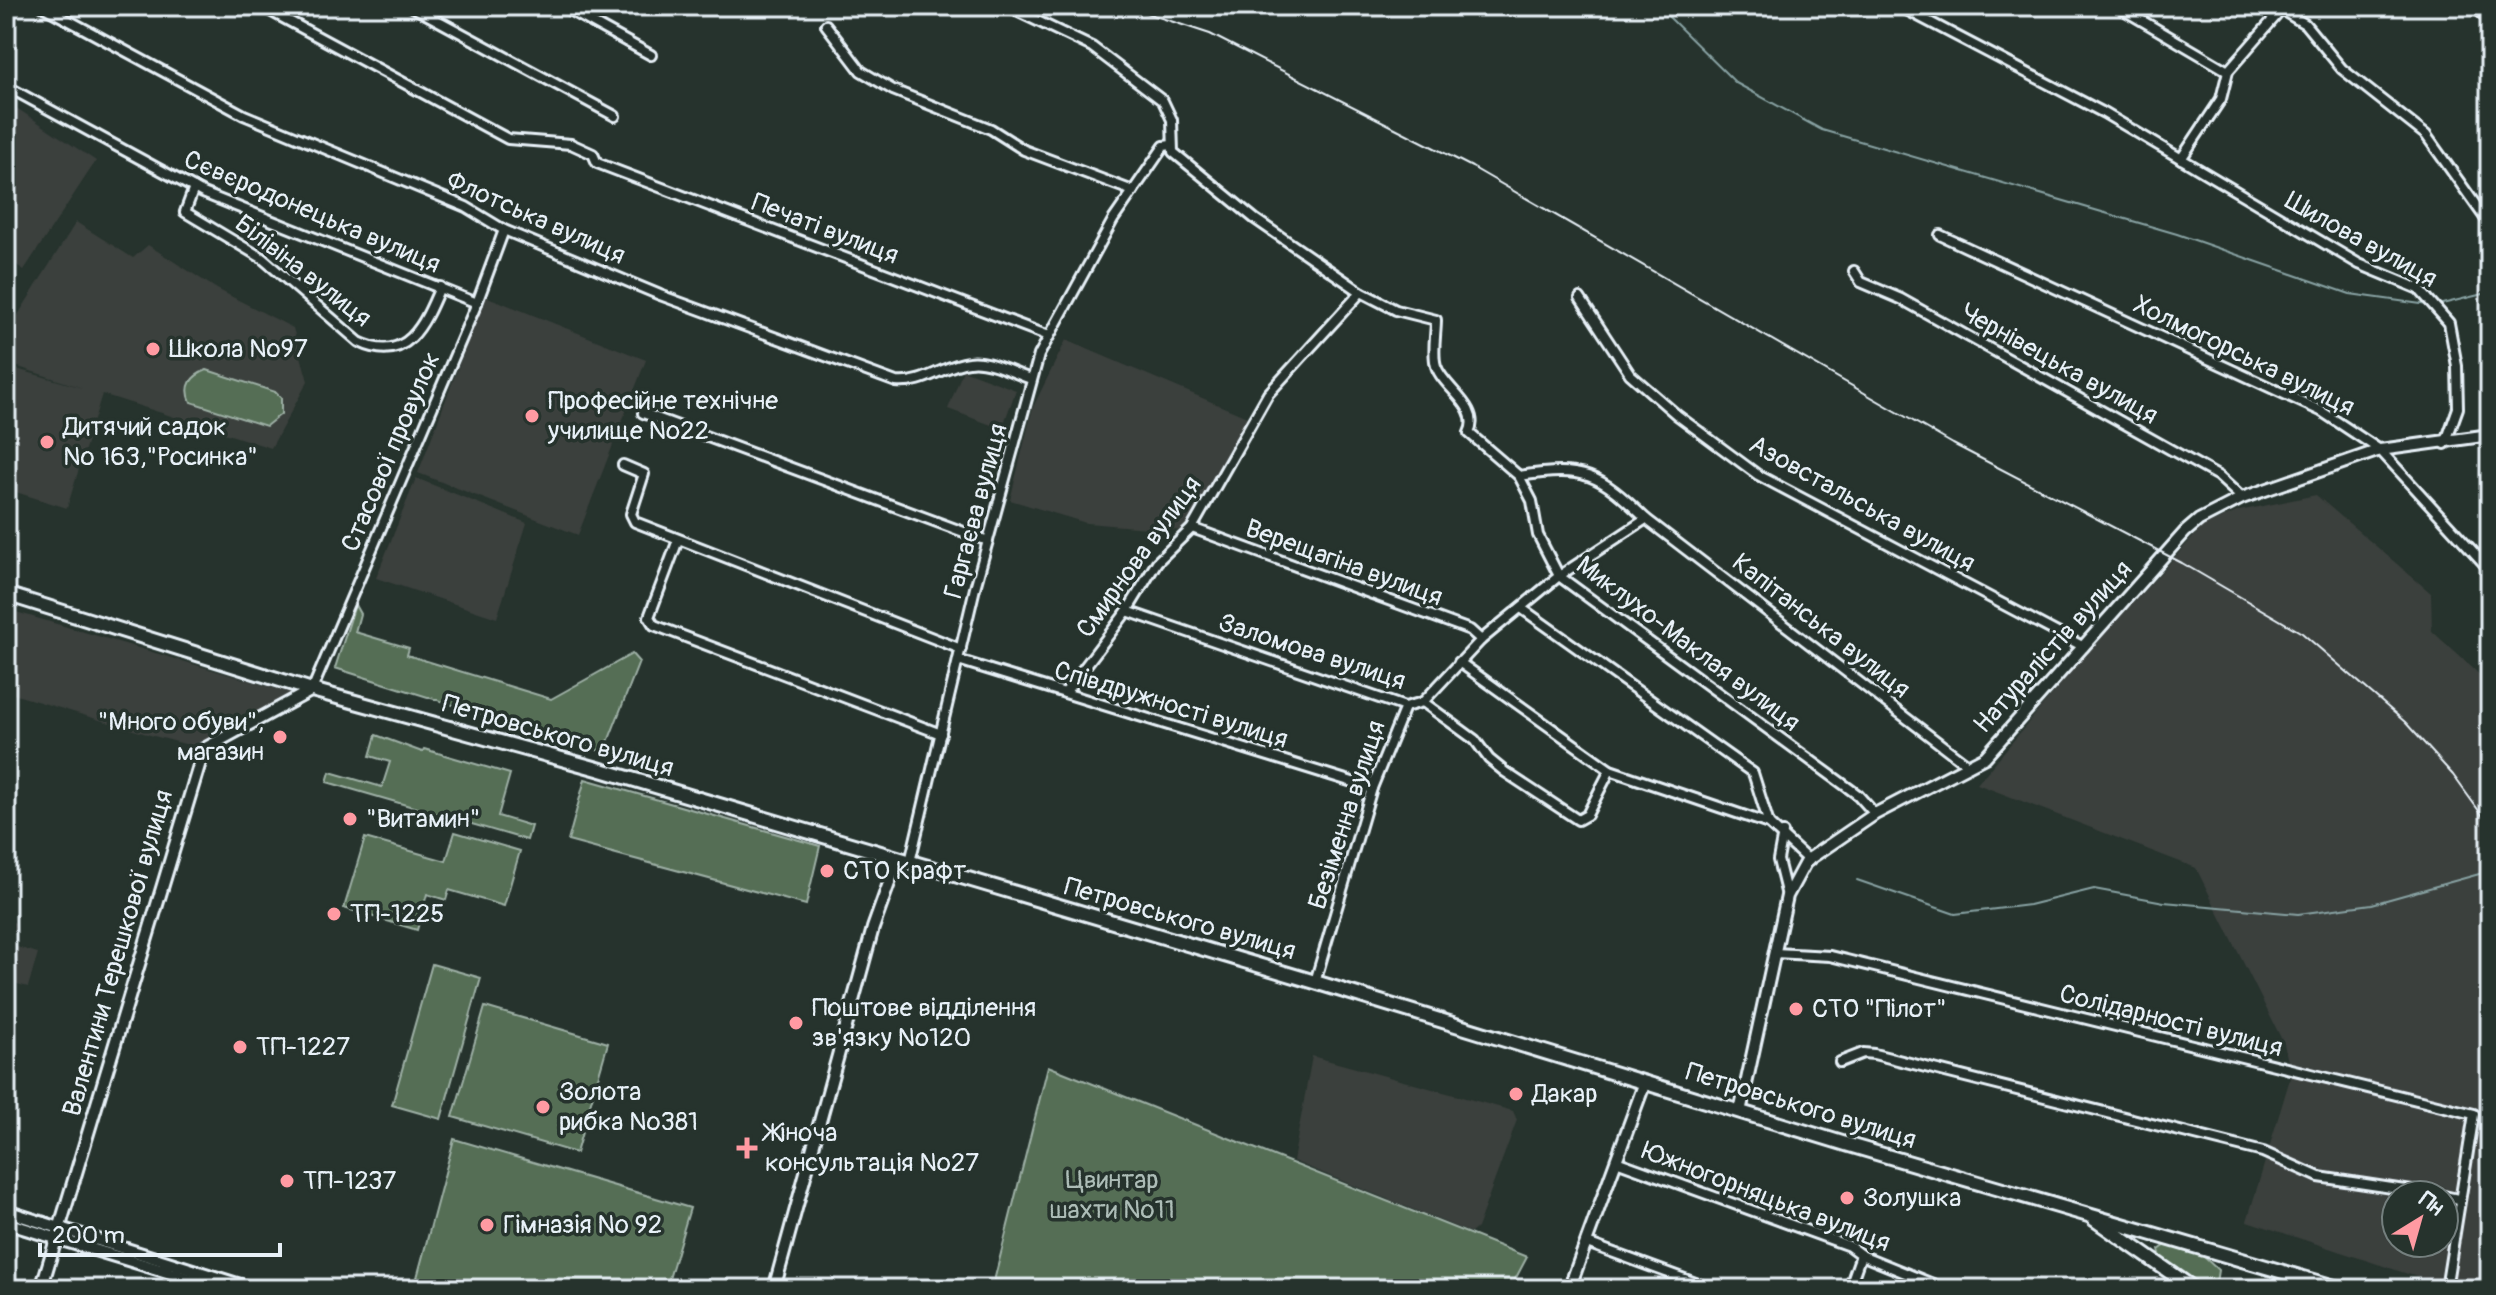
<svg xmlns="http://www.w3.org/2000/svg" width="2496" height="1295" font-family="Pangolin,sans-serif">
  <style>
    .built { fill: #3a3f3c; fill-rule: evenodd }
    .green { fill: #556e55; stroke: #9eb0a6; stroke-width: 2 }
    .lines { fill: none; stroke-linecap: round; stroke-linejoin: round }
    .stream { stroke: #88a2a3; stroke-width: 2 }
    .minor-casing { stroke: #e8f1f8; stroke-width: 14 }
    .tertiary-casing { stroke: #e8f1f8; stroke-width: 16 }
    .secondary-casing { stroke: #e8f1f8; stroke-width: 18 }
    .minor { stroke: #26332d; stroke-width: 8 }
    .tertiary { stroke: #26332d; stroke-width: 10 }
    .secondary { stroke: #26332d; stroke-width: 12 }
    .rail { stroke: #e8f1f8; stroke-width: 2 }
    .poi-dot { fill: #ff9aa2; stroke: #26332d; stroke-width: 3 }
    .labels { text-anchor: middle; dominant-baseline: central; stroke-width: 7; stroke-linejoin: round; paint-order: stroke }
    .street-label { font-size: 26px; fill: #e8f1f8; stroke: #26332d }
    .poi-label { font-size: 26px; fill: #e8f1f8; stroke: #26332d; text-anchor: start }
    .park-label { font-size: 26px; fill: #adbdb7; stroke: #26332d }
  </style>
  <rect width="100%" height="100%" fill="#26332d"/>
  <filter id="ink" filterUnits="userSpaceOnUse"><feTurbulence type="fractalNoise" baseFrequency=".0125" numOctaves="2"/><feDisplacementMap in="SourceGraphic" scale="16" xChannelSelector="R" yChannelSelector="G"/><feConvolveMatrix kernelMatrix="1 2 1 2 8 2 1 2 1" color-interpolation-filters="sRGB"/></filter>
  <g filter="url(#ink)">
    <g class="built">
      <path d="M6 101 96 161 24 270 6 258Z"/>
      <path d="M76 222 133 258 148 245 217 289 293 328 308 381 271 448 102 394 67 508 6 489V366L83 388 6 363V334Z"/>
      <path d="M485 296 646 360 578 535 418 473Z"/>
      <path d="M1066 340 1254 420 1184 531 1086 523 1010 500 1033 407Z"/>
      <path d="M963 370 1016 390 1002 429 948 409Z"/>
      <path d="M416 478 527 523 497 618 376 578Z"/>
      <path d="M2316 495 2431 593 2432 631 2490 684V1284L2429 1281 2247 1221 2291 1075 2284 1044 2196 868 1977 784 2074 668 2203 526 2239 511ZM2396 1195H2444V1243H2396Z"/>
      <path d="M6 609 298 695 204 749 150 735 6 692Z"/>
      <path d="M6 920 16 923 10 945 38 953 28 987 6 981Z"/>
      <path d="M1312 1056 1513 1111 1517 1120 1477 1228 1471 1233 1293 1161Z"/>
    </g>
    <g class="green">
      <path d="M207 370 275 392 281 398V414L266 426 191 402C184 386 191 376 207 370Z"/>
      <path d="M355 605 360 614 355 632 409 648 407 655 551 699 632 654 639 662 604 752 335 668Z"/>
      <path d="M376 735 422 752 424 749 510 774 498 816 531 826 527 840 327 782 330 772 382 787 390 762 370 756Z"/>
      <path d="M585 779 820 846 806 905 568 841Z"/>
      <path d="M455 832 520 851 504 906 449 890 446 900 427 894 417 930 344 908 365 838 446 861Z"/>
      <path d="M432 964 481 978 441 1119 392 1105Z"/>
      <path d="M485 1007 608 1043 576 1153 453 1117Z"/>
      <path d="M1048 1066 1527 1257 1510 1289H992Z"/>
      <path d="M454 1139 690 1208 666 1289H414Z"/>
      <path d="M2166 1245 2202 1255 2218 1270 2215 1289H2204L2161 1258 2159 1250Z"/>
    </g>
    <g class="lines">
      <g class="stream">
        <path d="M1667 15 1736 83 1822 130 2177 234 2350 294 2428 305"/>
        <path d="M2438 305 2483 294 2490 298"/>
        <path d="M1857 880 1955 914 2029 905 2094 889 2164 902 2298 914 2372 904 2490 871"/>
      </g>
      <defs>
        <g id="minor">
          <path d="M42 6 244 115 466 207 504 230 660 295 896 382C924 385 943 365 969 362 988 359 1013 373 1031 379"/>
          <path d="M261 6 508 139 571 144 593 154 597 163 1049 336"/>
          <path d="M411 6 615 116"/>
          <path d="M562 6 651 55"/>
          <path d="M1006 6 1092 47 1163 101 1172 120 1173 152 1255 219 1361 292 1396 310 1436 320C1436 333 1432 354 1436 366 1443 388 1482 407 1469 433L1519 476C1585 466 1598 473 1646 519L1969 766"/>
          <path d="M1899 6 2104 113 2359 264 2419 289 2449 323 2457 366 2458 408 2445 444"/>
          <path d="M2117 6 2228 71"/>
          <path d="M2275 6 2305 24 2342 69 2426 135 2490 225"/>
          <path d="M2478 10 2490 20"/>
          <path d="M826 25 861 71 893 90 991 129 1024 150 1133 191"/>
          <path d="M6 86 203 193 477 303"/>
          <path d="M2181 159 2221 99 2228 71 2284 7"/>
          <path d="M194 188 185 212 262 258 359 342C407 365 424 325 440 287"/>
          <path d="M1940 235 2321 411 2380 450 2490 570"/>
          <path d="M1854 271 1861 282 1901 299 2218 476 2242 498"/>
          <path d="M1580 298 1630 374 1677 415 1758 475 2084 647"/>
          <path d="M643 413 988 541"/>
          <path d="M623 465 644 474 631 514 635 522 961 649"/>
          <path d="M1519 476 1532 501 1538 535 1559 576 1858 795 1875 814"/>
          <path d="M1192 528 1470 630 1481 640"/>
          <path d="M678 540 649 617 654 625 941 734"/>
          <path d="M1521 608 1753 773 1769 824"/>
          <path d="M1127 611 1405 707 1423 702 1475 740 1489 759 1505 772 1578 820 1587 815 1610 770"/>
          <path d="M958 660 1372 788"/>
          <path d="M1459 662 1610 770 1769 824 1809 861"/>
          <path d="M312 690 477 303 504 230"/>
          <path d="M1065 693 1127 611 1157 562 1192 528 1268 394 1361 292"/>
          <path d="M1423 702 1481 640 1559 576 1646 519"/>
          <path d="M1783 833 1778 860 1787 896"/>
          <path d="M910 862 975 588 1039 355 1113 220 1164 146 1171 145"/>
          <path d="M1775 953 1830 956 2474 1114 2446 1289"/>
          <path d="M1315 982 1372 788 1405 707"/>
          <path d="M1840 1062 1863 1053 1874 1054 2263 1152 2319 1177 2438 1195"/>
          <path d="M1616 1161 1849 1246 1861 1255 1945 1289"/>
          <path d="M2444 1196 2458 1199"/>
          <path d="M1587 1243 1712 1289"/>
          <path d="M1849 1289 1861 1255"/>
        </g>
        <g id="tertiary">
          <path d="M1740 1112 1787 896 1806 861 1875 814 1985 757 2185 532 2199 520 2242 498 2380 450 2490 435"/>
          <path d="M6 1211 253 1289"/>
          <path d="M6 1223 223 1289"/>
          <path d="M41 1289 204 749 312 690"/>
          <path d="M774 1289 873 928 898 858"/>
          <path d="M1569 1289 1645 1082"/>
        </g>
        <g id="secondary">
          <path d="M6 594 312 690 598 769 1315 982 1849 1145 2341 1289"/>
          <path d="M2094 1219 2194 1289"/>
        </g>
      </defs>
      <use href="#minor" class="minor-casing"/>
      <use href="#tertiary" class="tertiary-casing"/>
      <use href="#secondary" class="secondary-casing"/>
      <use href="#minor" class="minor"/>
      <use href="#tertiary" class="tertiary"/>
      <use href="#secondary" class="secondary"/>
      <path class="rail" d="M1125 6 1210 34 1472 167 1953 444 2182 563 2302 633 2405 722 2453 775 2490 826"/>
    </g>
  </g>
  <g class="poi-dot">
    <circle cx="153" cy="349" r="8"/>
    <circle cx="532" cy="416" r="8"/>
    <circle cx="47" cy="442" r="8"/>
    <circle cx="280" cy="737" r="8"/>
    <circle cx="350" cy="819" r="8"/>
    <circle cx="827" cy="871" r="8"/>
    <circle cx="334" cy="914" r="8"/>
    <circle cx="1796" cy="1009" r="8"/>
    <circle cx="796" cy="1023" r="8"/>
    <circle cx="240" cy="1047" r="8"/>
    <circle cx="1516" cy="1094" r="8"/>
    <circle cx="543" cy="1107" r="8"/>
    <path d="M743 1136h8v8h8v8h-8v8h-8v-8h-8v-8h8z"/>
    <circle cx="287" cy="1181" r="8"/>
    <circle cx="1847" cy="1198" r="8"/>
    <circle cx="487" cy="1225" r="8"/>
  </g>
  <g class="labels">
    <g class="street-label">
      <text transform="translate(312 212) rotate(23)">Сєвєродонецька вулиця</text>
      <text transform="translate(536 218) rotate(24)">Флотська вулиця</text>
      <text transform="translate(825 229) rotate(21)">Печаті вулиця</text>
      <text transform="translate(2361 240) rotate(29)">Шилова вулиця</text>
      <text transform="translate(303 271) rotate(38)">Білівіна вулиця</text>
      <text transform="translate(2244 356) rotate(26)">Холмогорська вулиця</text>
      <text transform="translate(2059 364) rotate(29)">Чернівецька вулиця</text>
      <text transform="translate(391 452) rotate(-67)">Стасової провулок</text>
      <text transform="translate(1862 504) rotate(29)">Азовстальська вулиця</text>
      <text transform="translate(976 511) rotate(-75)">Гаргаєва вулиця</text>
      <text transform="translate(1139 557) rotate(-54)">Смирнова вулиця</text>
      <text transform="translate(1344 563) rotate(20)">Верещагіна вулиця</text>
      <text transform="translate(1821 626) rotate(38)">Капітанська вулиця</text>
      <text transform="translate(1688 644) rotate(37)">Миклухо-Маклая вулиця</text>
      <text transform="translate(2053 647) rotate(-48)">Натуралістів вулиця</text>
      <text transform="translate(1312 652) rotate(18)">Заломова вулиця</text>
      <text transform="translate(1171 705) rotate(17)">Співдружності вулиця</text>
      <text transform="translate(558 736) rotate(16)">Петровського вулиця</text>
      <text transform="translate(1347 815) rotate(-72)">Безіменна вулиця</text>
      <text transform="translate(1180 919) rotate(16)">Петровського вулиця</text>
      <text transform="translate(118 953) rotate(-74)">Валентини Терешкової вулиця</text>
      <text transform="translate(2171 1021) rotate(14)">Солідарності вулиця</text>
      <text transform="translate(1801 1106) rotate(17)">Петровського вулиця</text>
      <text transform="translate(1766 1197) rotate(21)">Южногорняцька вулиця</text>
    </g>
    <g class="poi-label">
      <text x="169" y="349">Школа №97</text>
      <text x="548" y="401">Професійне технічне<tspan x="548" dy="30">училище №22</tspan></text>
      <text x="63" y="427">Дитячий садок<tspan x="63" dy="30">№ 163,"Росинка"</tspan></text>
      <text x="264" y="722" text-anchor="end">"Много обуви",<tspan x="264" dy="30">магазин</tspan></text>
      <text x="366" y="819">"Витамин"</text>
      <text x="843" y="871">СТО Крафт</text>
      <text x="350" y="914">ТП-1225</text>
      <text x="812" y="1008">Поштове відділення<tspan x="812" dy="30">зв'язку №120</tspan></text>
      <text x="1812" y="1009">СТО "Пілот"</text>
      <text x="256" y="1047">ТП-1227</text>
      <text x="559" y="1092">Золота<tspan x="559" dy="30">рибка №381</tspan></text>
      <text x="1532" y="1094">Дакар</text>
      <text x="765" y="1133">Жіноча<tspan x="765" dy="30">консультація №27</tspan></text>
      <text x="303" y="1181">ТП-1237</text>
      <text x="1863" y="1198">Золушка</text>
      <text x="503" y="1225">Гімназія № 92</text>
    </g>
    <g class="park-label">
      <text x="1112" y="1180">Цвинтар<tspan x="1112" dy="30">шахти №11</tspan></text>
    </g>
  </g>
  <rect width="2496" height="1295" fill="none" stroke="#26332d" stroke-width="32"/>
  <rect x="16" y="16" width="2464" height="1263" fill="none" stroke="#e8f1f8" stroke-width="3" filter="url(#ink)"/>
  <g transform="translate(2420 1219) rotate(37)"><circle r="38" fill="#26332d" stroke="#747f7e" stroke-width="2"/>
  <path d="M0-6L14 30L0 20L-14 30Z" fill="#ff9aa2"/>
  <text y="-12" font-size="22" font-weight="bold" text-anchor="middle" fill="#e8f1f8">Пн</text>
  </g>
  <path d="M40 1243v12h240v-12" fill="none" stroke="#e8f1f8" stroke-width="4"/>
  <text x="52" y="1243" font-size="24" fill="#e8f1f8" stroke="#26332d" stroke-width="6" paint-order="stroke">200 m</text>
</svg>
